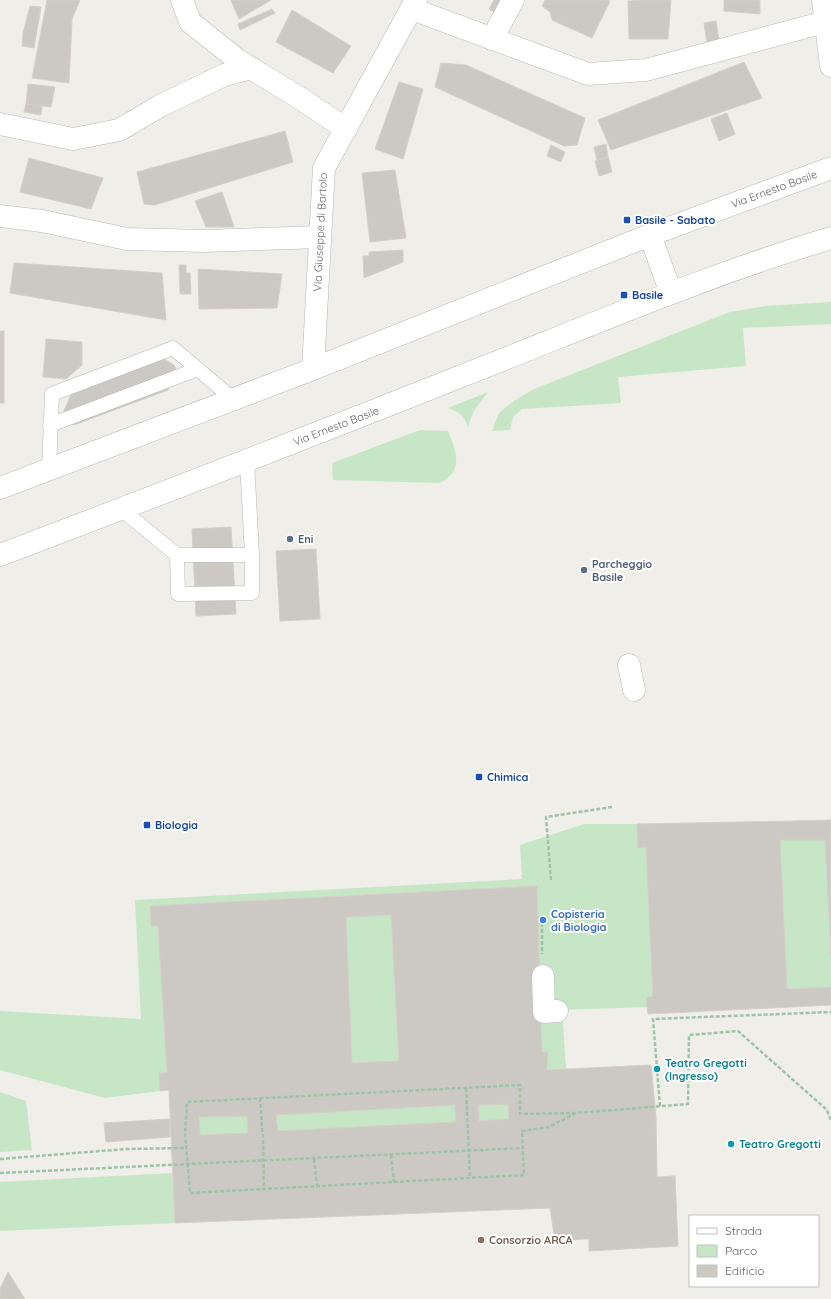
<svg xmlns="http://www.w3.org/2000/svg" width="831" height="1299" font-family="Quicksand,sans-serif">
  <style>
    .green { fill: #c7e6c6 }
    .building { fill: #ccc9c4; stroke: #d5d0c6; fill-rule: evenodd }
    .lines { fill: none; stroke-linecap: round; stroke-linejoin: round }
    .lane-casing { stroke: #b5b8bb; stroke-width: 15 }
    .street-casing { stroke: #b5b8bb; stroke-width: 23 }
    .secondary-casing { stroke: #b4b7bb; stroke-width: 23 }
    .path { stroke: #9ec4a8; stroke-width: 2.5; stroke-dasharray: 4 2; stroke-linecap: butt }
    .lane { stroke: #fff; stroke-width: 14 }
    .street { stroke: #fff; stroke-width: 22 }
    .secondary { stroke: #fff; stroke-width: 22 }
    .transit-dot { fill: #1a4fb4; stroke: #fff; stroke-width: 1.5 }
    .service-dot { fill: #5c6f8a; stroke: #fff; stroke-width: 1.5 }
    .shop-dot { fill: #3f7fe0; stroke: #fff; stroke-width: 1.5 }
    .culture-dot { fill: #0f9aa8; stroke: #fff; stroke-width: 1.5 }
    .education-dot { fill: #8d6e63; stroke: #fff; stroke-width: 1.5 }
    .labels { text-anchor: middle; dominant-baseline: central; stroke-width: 4; stroke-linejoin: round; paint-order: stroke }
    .street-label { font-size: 11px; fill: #5f6367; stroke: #fff }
    .transit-label { font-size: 11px; font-weight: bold; fill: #164399; stroke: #fff; text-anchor: start }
    .service-label { font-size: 11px; font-weight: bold; fill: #4e5e75; stroke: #fff; text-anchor: start }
    .shop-label { font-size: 11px; font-weight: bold; fill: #366cbe; stroke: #fff; text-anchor: start }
    .culture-label { font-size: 11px; font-weight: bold; fill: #0d838f; stroke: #fff; text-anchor: start }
    .education-label { font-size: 11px; font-weight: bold; fill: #785e54; stroke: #fff; text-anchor: start }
  </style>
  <rect width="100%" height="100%" fill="#f0eee8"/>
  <g class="green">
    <path d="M831 302V324L743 328 746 366 618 377 621 403 522 409 513 417 510 430 492 431 499 413 515 400 534 389 730 312 765 306Z"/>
    <path d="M488 392C478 406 472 410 468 428 464 415 461 413 448 408Z"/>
    <path d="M420 430 448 431C456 452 465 470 440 483L333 480 332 463Z"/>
    <path d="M584 824H637L638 847H646L653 996 647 1007 562 1010 566 1069 547 1070 548 1052H542L537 886 150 906 151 926H158L167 1073H159L160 1091 105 1098 0 1070V1011L141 1019 135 900 522 879 520 845Z"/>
    <path d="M780 840H825L831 955V987L787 989Z"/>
    <path d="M391 915 399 1061 352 1063 346 917Z"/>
    <path d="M0 1092 26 1101 32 1150 0 1152Z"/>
    <path d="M508 1104 509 1119 479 1121 478 1105Z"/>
    <path d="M455 1105 456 1122 278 1131 276 1115Z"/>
    <path d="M247 1116 248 1133 200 1135 199 1117Z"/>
    <path d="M172 1173 175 1223 0 1231V1182Z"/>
  </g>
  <g class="building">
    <path d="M47 0H80L72 19 69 83 32 78Z"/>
    <path d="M231 0H271L239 19Z"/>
    <path d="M494 0H507L499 15 489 9Z"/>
    <path d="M545 0H608L610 1 592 38 552 20 550 12 542 6Z"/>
    <path d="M642 0H671L668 39H629L628 1Z"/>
    <path d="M724 0H760V14L724 11Z"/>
    <path d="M30 6 41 7 34 48 22 46 23 33Z"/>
    <path d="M272 9 275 13 240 30 238 24Z"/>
    <path d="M292 10 351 46 333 73 276 42Z"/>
    <path d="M716 21 719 41 707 43 704 23Z"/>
    <path d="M744 62 762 98 611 150 598 120Z"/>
    <path d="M441 63 466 65 585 118 577 145 564 146 435 87Z"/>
    <path d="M399 82 423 89 403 159 375 149Z"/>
    <path d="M28 84 55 87 51 107 26 104Z"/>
    <path d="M26 104 42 106 41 115 24 112Z"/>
    <path d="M727 113 735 134 719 141 711 119Z"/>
    <path d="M285 131 293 162 155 205 144 204 137 172Z"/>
    <path d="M606 144 608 157 597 160 594 147Z"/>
    <path d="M551 145 565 152 561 162 547 156Z"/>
    <path d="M608 157 612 172 599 176 595 161Z"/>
    <path d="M29 158 103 178 91 209 20 192Z"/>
    <path d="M395 170 406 238 370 242 362 173Z"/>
    <path d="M222 192 234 227H206L195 201Z"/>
    <path d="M403 250V262L364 278 363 256H369V252Z"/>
    <path d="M14 263 162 273 166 320 10 293Z"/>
    <path d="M179 265H186V273H190L191 294H180Z"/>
    <path d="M198 269 282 274 277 308 199 309Z"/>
    <rect x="0" y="331" width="4" height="72"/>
    <path d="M46 339 82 342V365L66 379 43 377Z"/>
    <path d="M154 353 174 365 177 371 168 390 74 425 61 418 77 380Z"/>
    <path d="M231 527 236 614 196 616 192 529Z"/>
    <path d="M316 549 320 619 280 621 276 551Z"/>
    <path d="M831 820V955L825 840H780L787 989 831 987V1005L648 1014 646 998 653 996 646 847 638 848 637 824 793 821Z"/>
    <path d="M537 886 542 1052H548L547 1070 651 1065 656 1117 657 1177 675 1176 678 1246 589 1251V1239L555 1240 550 1208 175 1223 169 1090 160 1091 159 1073H167L158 926H151L150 906ZM391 915 399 1061 352 1063 346 917ZM508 1104 509 1119 479 1121 478 1105ZM455 1105 456 1122 278 1131 276 1115ZM247 1116 248 1133 200 1135 199 1117Z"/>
    <path d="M170 1119V1137L106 1142 104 1123Z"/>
    <path d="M8 1272 25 1299H0V1289Z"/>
  </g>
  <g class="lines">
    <defs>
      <g id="lane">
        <path d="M50 425 198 369"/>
        <path d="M49 470 52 394 173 348 233 399"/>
        <path d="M121 509 177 555H252L247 460"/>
        <path d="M177 555 178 594 252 593V555"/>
      </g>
      <g id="street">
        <path d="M182 0 190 22 239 61 295 95 346 129"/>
        <path d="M823 0 831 66"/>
        <path d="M412 9 588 74 646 70 825 22"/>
        <path d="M492 39 513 0"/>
        <path d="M0 124 73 139 119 130 160 106 224 75 251 68"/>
        <path d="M0 216 42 221 127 239 205 241 320 237"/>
        <path d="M313 369 324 168 416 0"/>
        <path d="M629 665 634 690"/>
        <path d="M543 976 544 1012 557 1011"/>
      </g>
      <g id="secondary">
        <path d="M650 235 671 293"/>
        <path d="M0 488 313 369 650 235 831 168"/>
        <path d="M0 555C153 497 306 438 459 377 582 329 704 276 831 238"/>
      </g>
    </defs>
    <use href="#lane" class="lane-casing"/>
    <use href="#street" class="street-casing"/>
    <use href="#secondary" class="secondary-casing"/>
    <g class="path">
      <path d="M551 880 546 817 612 807"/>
      <path d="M542 923V954"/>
      <path d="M466 1088 470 1178"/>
      <path d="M260 1098 263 1140 264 1189"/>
      <path d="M660 1106 653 1019 831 1012"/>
      <path d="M576 1113 549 1127 522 1131 524 1175 190 1193 185 1134 187 1102 520 1085V1114L576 1113 688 1104 689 1035 738 1031 827 1110 831 1121"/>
      <path d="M391 1155 394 1182"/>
      <path d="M0 1159 126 1149 187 1148"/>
      <path d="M314 1159 317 1186"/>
      <path d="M0 1173 523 1148"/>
    </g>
    <use href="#lane" class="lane"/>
    <use href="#street" class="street"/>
    <use href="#secondary" class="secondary"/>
  </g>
  <g class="transit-dot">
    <rect x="623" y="216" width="8" height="8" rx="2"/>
    <rect x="620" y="291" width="8" height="8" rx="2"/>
    <rect x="475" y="773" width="8" height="8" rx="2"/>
    <rect x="143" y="821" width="8" height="8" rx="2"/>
  </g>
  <g class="service-dot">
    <circle cx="290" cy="539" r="4"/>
    <circle cx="584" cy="570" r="4"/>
  </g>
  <circle class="shop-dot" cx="543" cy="920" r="4"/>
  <g class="culture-dot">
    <circle cx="657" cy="1069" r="4"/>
    <circle cx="731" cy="1144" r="4"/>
  </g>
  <circle class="education-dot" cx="481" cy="1240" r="4"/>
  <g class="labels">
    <g class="street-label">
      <text transform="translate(774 189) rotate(-20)">Via Ernesto Basile</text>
      <text transform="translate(320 232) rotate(-87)">Via Giuseppe di Bartolo</text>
      <text transform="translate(336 426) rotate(-21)">Via Ernesto Basile</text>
    </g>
    <g class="transit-label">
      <text x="635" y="220">Basile - Sabato</text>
      <text x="632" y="295">Basile</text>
      <text x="487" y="777">Chimica</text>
      <text x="155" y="825">Biologia</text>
    </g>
    <g class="service-label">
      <text x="298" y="539">Eni</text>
      <text x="592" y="564">Parcheggio<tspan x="592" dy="13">Basile</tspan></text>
    </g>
    <g class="shop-label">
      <text x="551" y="914">Copisteria<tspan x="551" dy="13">di Biologia</tspan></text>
    </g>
    <g class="culture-label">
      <text x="665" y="1063">Teatro Gregotti<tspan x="665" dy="13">(Ingresso)</tspan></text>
      <text x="739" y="1144">Teatro Gregotti</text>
    </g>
    <g class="education-label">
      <text x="489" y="1240">Consorzio ARCA</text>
    </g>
  </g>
  <rect x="689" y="1215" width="130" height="72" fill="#ffffff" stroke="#bfc1c2"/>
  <rect x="697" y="1228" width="20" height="6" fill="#ffffff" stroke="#bfc1c2"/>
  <text x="725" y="1235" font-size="12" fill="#5f6367">Strada</text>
  <rect x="697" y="1245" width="20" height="12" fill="#c7e6c6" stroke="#bfc1c2"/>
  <text x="725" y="1255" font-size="12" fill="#5f6367">Parco</text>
  <rect x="697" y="1265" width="20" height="12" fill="#ccc9c4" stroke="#bfc1c2"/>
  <text x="725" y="1275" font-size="12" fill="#5f6367">Edificio</text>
</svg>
